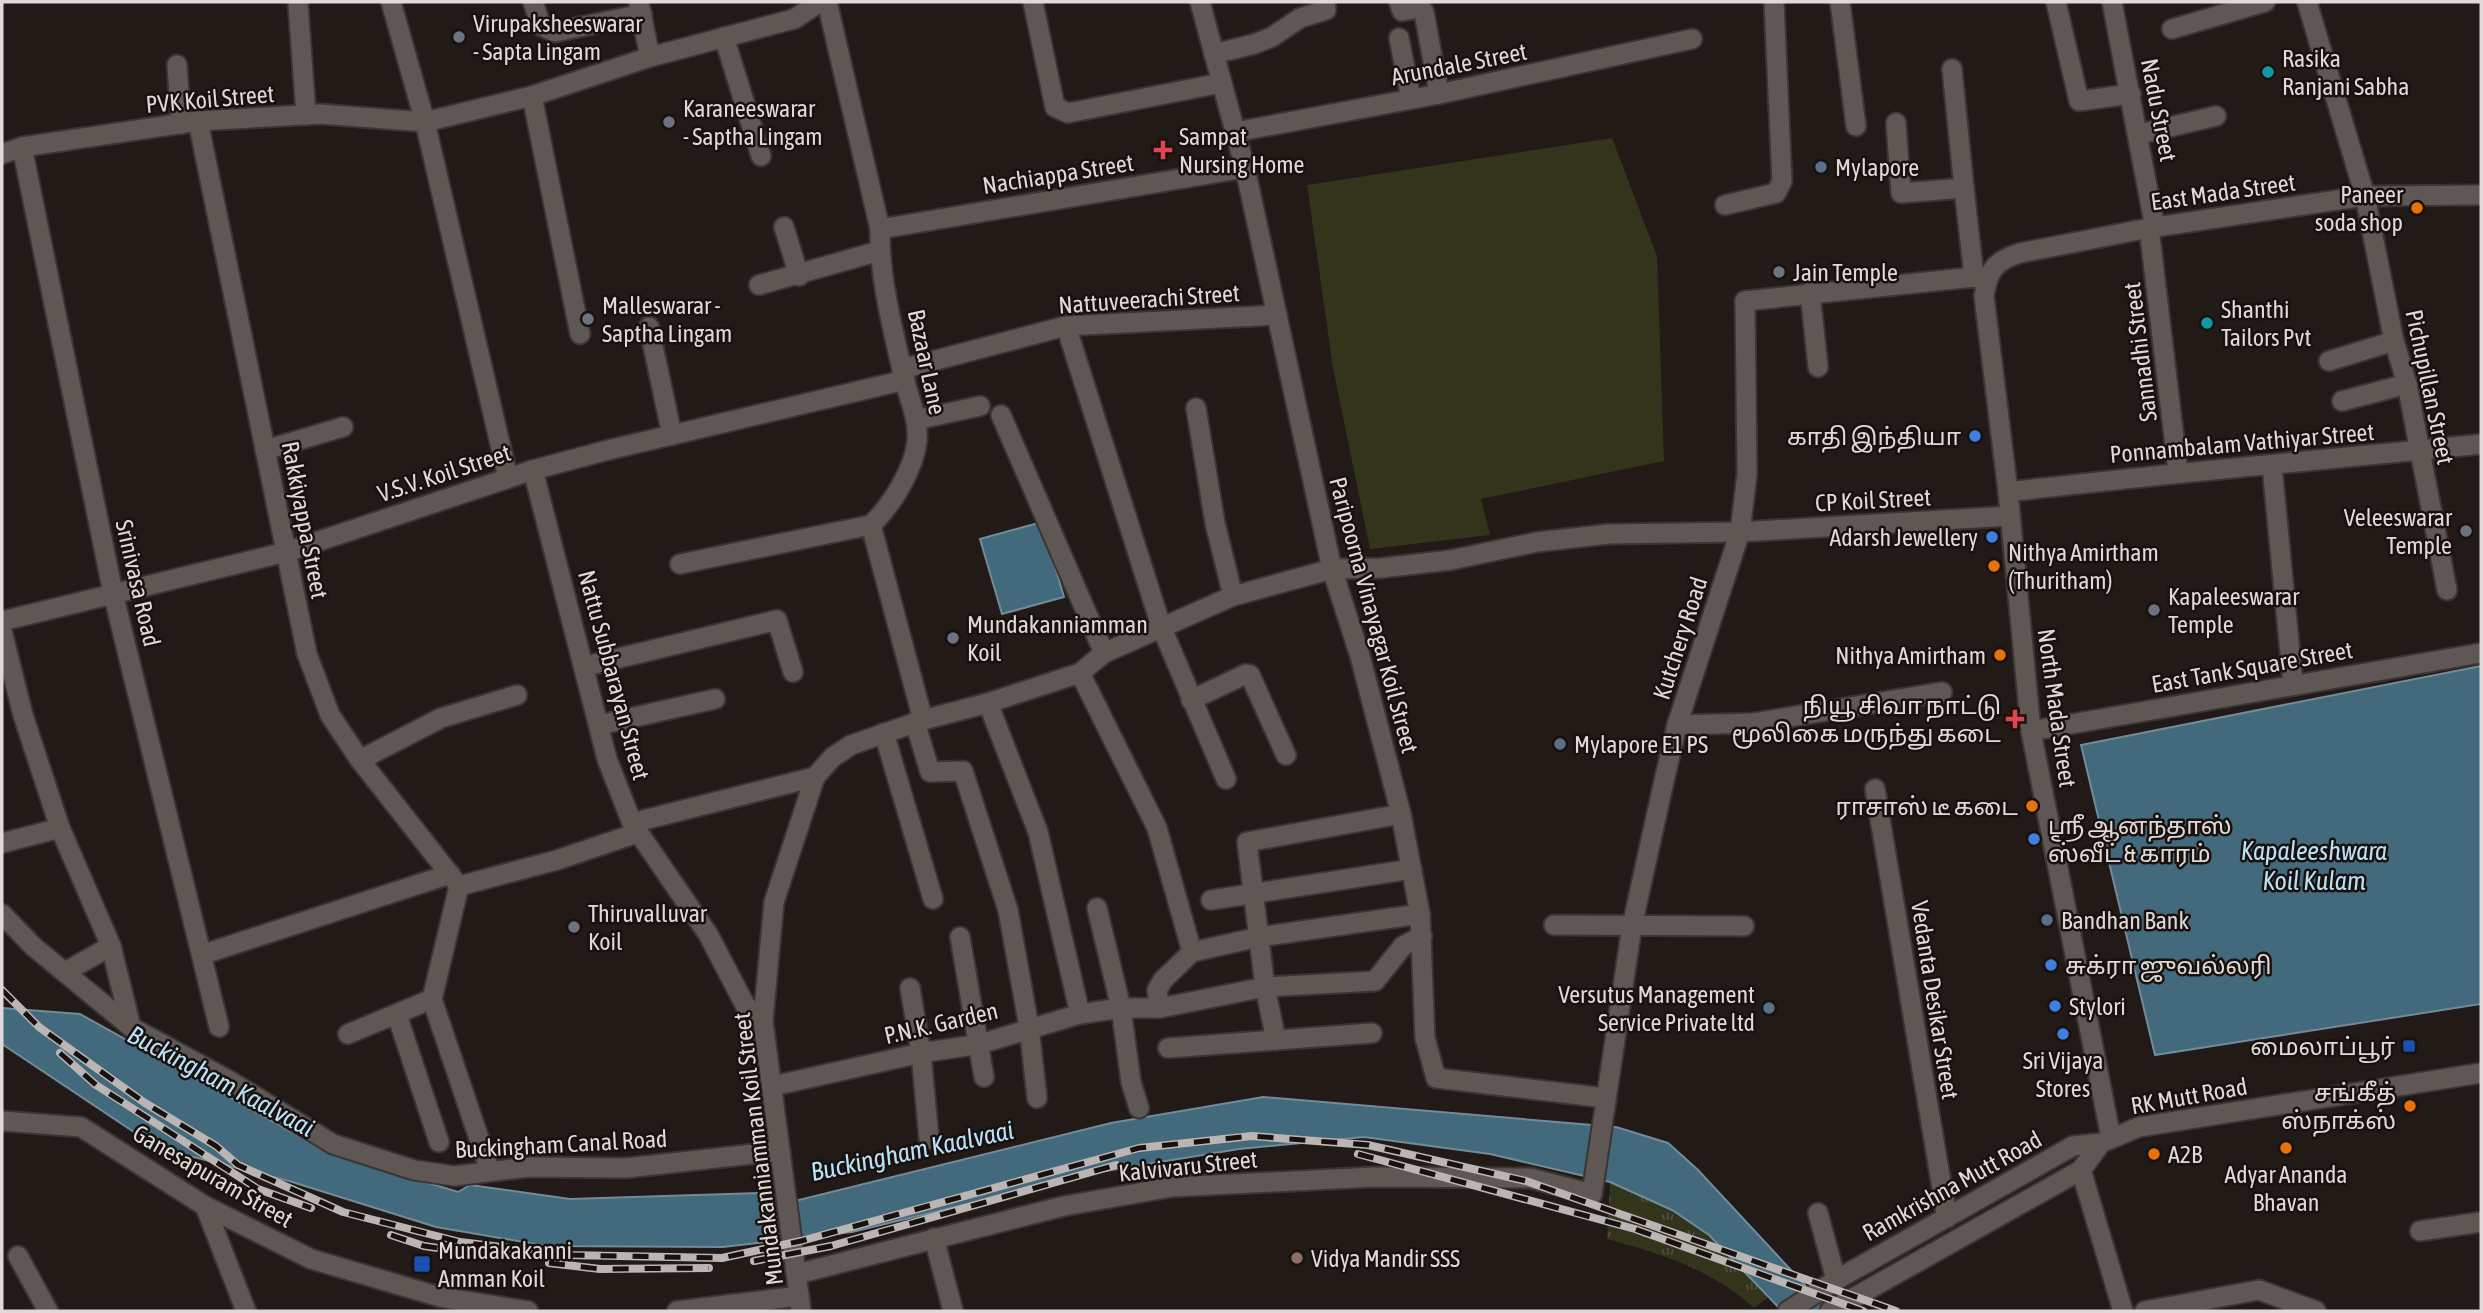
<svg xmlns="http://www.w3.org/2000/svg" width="2483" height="1313" font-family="'Asap Condensed','Noto Sans Tamil',sans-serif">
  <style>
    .grass { fill: #32341c }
    .park { fill: url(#park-tufts) }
    .water { fill: #43697d; stroke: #728b98; stroke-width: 2 }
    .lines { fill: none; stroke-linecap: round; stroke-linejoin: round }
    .minor-casing { stroke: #3a3433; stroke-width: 23 }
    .tertiary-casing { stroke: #3a3433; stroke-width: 23 }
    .secondary-casing { stroke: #3a3433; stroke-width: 23 }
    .minor { stroke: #5f5753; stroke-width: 19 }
    .tertiary { stroke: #5f5753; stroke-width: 19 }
    .secondary { stroke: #5f5753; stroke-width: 19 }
    .rail-casing { stroke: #bbb5b3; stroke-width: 8 }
    .rail { stroke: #18110e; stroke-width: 5; stroke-dasharray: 16; stroke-linecap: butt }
    .worship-dot { fill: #6b7280; stroke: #18110e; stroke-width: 2.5 }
    .culture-dot { fill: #0f9aa8; stroke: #18110e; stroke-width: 2.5 }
    .health-dot { fill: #e0444e; stroke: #18110e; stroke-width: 2.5 }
    .service-dot { fill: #5c6f8a; stroke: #18110e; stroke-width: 2.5 }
    .food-dot { fill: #e8710a; stroke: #18110e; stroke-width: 2.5 }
    .shop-dot { fill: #3f7fe0; stroke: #18110e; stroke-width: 2.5 }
    .transit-dot { fill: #1a4fb4; stroke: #18110e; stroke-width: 2.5 }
    .education-dot { fill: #8d6e63; stroke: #18110e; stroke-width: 2.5 }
    .labels { text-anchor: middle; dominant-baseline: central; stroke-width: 5; stroke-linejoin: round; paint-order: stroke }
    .poi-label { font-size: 24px; fill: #dfdad8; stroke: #18110e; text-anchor: start }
    .street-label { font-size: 24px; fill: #dfdad8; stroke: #18110e }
    .water-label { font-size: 26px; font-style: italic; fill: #bae1f7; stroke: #18110e }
  </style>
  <defs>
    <pattern id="park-tufts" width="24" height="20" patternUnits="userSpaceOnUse" patternTransform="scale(1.75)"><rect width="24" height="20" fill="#32341c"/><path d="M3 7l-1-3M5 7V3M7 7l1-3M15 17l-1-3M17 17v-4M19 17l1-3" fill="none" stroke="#4f513c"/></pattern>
  </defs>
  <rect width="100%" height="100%" fill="#211a17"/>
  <path class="grass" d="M1612 138 1657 256 1664 461 1481 499 1490 535 1370 549 1333 368 1307 185Z"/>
  <path class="park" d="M1610 1182 1672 1210 1709 1235 1770 1296 1754 1308C1711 1269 1662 1254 1607 1239Z"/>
  <g class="water">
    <path d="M1042 522 1064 597 1002 614 980 539Z"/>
    <path d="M2481 666V1004L2155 1055 2081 745Z"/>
    <path d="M2 1008 80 1014 330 1153 458 1192 470 1185 570 1199 759 1193 795 1201 1111 1123 1263 1097 1616 1127 1668 1143 1698 1170 1829 1311H1782L1709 1235 1672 1210 1610 1182 1490 1154 1364 1137 1239 1149 1099 1172 852 1232 723 1247 547 1246 436 1227 289 1181 158 1148 2 1044Z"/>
  </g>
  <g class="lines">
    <defs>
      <g id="minor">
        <path d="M391 2 425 122 508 478"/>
        <path d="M533 2 541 26 555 32 642 14"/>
        <path d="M827 2 880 229C879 277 893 330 904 378 909 399 919 419 917 441 914 470 891 506 871 525L923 720"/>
        <path d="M1033 2 1055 107 1068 113 1221 83"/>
        <path d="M1200 2 1245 168 1332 569 1360 656 1401 814 1420 914 1425 1038 1436 1078 1606 1098"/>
        <path d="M1399 2 1402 11 1419 8 1424 12 1439 94"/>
        <path d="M1840 2 1856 126"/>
        <path d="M2056 2 2079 101 2131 94"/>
        <path d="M2112 2 2155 228"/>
        <path d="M2307 2 2365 196 2394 341 2407 384 2447 590"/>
        <path d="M639 3 650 57"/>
        <path d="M298 4 306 115"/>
        <path d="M2172 29 2265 2"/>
        <path d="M724 37 761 156"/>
        <path d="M1399 38 1411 99"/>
        <path d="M1214 54 1254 44 1272 37 1300 18 1326 10 1325 2"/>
        <path d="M177 65 181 124"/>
        <path d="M1952 69 1964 188"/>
        <path d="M532 96 580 334"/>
        <path d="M198 121 307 654 330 715 360 760 459 886"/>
        <path d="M1896 123 1901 193 1964 188 1974 277"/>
        <path d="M1235 132 1439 94 1692 39"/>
        <path d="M2140 134 2216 116"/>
        <path d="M22 147 113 593 219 1027"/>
        <path d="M1725 205 1776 193 1782 181 1774 2"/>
        <path d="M784 227 799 276"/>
        <path d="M2149 228 2178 471"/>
        <path d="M880 229 1245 168"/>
        <path d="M759 285 879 251"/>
        <path d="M1810 292 1818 367"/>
        <path d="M1745 301 1974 277 1986 281"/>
        <path d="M1066 326 1161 626 1226 779"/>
        <path d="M649 327 672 435"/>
        <path d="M2329 361 2394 341"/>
        <path d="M902 369 1066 326 1277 315"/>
        <path d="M2342 401 2407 384"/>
        <path d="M1196 408 1215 523 1233 596"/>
        <path d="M1001 415 1104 653"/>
        <path d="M916 420 980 406"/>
        <path d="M265 450 343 427"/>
        <path d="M2272 466 2293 684"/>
        <path d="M533 470 607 759 632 823 708 934 745 1005 763 1021"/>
        <path d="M2008 492C2165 473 2323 460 2481 444"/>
        <path d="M680 564 871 525"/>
        <path d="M2 621 286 552 533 470 608 450 905 380"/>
        <path d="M2 631 23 715 60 828 111 946 65 972"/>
        <path d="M586 666 777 620 793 672"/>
        <path d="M1080 673 1157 828 1192 952"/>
        <path d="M1191 700 1246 674 1250 675 1286 755"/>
        <path d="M988 703 1038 832 1080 1014"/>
        <path d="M915 722 930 772 963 771 1008 910 1029 1027 1037 1098"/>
        <path d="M599 725 715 699"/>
        <path d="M1677 725 1753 723 1942 692"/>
        <path d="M884 733 933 899"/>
        <path d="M360 760 441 718 517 695"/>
        <path d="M1875 789 1947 1218"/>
        <path d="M632 823 815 777"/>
        <path d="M2 843 60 828"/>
        <path d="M459 886 432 999 490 1171"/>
        <path d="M459 886 557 860 637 833"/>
        <path d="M1211 900 1412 869"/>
        <path d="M1097 908 1121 1008 1131 1082 1139 1108"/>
        <path d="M2 914 34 947 131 1027 230 1081 333 1144 414 1170 454 1176 529 1167 626 1168 780 1151"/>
        <path d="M1554 925 1744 926"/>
        <path d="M960 937 984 1077"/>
        <path d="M111 946 131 1027"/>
        <path d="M204 954 450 874"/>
        <path d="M910 988 921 1053 929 1139"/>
        <path d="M1160 1008 1157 990 1163 980 1192 952 1259 937 1420 914"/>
        <path d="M397 1015 439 1142"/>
        <path d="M348 1034 432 999"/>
        <path d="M1276 1040 1265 987 1247 842 1401 814"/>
        <path d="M1168 1048 1372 1033"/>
        <path d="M773 1086 921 1053 980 1044 1080 1014 1121 1008H1160L1265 987 1375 981 1403 946 1422 936"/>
        <path d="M2 1121 81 1127 205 1206 311 1259 440 1297 528 1311"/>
        <path d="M2081 1170 2123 1311"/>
        <path d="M205 1206 246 1311"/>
        <path d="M1818 1213 1836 1280"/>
        <path d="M2420 1231 2481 1222"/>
        <path d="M934 1238 953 1311"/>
        <path d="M18 1256 48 1311"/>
        <path d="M797 1274 1064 1206 1172 1187 1374 1177 1530 1178 1592 1194"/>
        <path d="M677 1311 799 1296"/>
        <path d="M801 1311 763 1021 774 902 815 777 833 757 851 745 923 720 988 703 1080 673 1104 653 1233 596 1332 569 1381 568 1451 560 1537 542 1609 534 1740 532 2010 516"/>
        <path d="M2145 1311 2259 1290 2316 1311"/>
      </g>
      <g id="tertiary">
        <path d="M2 154 22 147 198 121 320 114 425 122 532 96 650 57 794 19 820 2"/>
        <path d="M2031 731 2481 653"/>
        <path d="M2111 1138 2031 731 2008 492 1984 296C1988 270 1995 261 2020 253L2149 228 2365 196 2481 195"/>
      </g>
      <g id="secondary">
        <path d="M1592 1194 1632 926 1662 790 1677 725 1740 532 1747 474 1745 301"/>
        <path d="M1788 1311 1836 1280 2073 1146 2101 1143"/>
        <path d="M1830 1311 2081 1170 2101 1143 2139 1127 2481 1073"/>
      </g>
    </defs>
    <use href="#minor" class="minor-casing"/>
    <use href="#tertiary" class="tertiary-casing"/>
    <use href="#secondary" class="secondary-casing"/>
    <use href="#minor" class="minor"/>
    <use href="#tertiary" class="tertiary"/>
    <use href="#secondary" class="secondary"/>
    <defs>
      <g id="rail">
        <path d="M2 990 39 1027 145 1103 216 1146 238 1165 343 1212 460 1242 566 1255 722 1258 801 1241 1139 1148 1252 1136 1368 1145 1526 1181 1896 1311"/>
        <path d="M60 1053 96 1085 258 1189 311 1208"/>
        <path d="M1358 1154 1635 1229 1863 1311"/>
        <path d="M391 1235 424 1246 459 1251"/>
        <path d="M754 1261 831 1246 1116 1165"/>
        <path d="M549 1263 600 1269 709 1268"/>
      </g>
    </defs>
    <use href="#rail" class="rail-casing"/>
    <use href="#rail" class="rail"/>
  </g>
  <g class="worship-dot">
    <circle cx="459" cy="37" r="7"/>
    <circle cx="669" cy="122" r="7"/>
    <circle cx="1779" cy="272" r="7"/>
    <circle cx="588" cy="319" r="7"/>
    <circle cx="2466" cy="531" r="7"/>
    <circle cx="2154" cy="610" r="7"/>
    <circle cx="953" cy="638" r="7"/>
    <circle cx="574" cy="927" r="7"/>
  </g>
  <g class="culture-dot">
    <circle cx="2268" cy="72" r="7"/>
    <circle cx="2207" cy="323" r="7"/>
  </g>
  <g class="health-dot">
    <path d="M1159.5 139.5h7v7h7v7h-7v7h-7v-7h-7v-7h7z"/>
    <path d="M2011.5 708.5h7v7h7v7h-7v7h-7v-7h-7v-7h7z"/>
  </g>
  <g class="service-dot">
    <circle cx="1821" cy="167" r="7"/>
    <circle cx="1560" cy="744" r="7"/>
    <circle cx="2047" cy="920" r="7"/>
    <circle cx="1769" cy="1008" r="7"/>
  </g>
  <g class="food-dot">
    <circle cx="2417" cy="208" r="7"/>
    <circle cx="1994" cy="566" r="7"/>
    <circle cx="2000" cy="655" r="7"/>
    <circle cx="2032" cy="806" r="7"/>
    <circle cx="2410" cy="1106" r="7"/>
    <circle cx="2286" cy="1148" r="7"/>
    <circle cx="2154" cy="1154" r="7"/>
  </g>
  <g class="shop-dot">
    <circle cx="1975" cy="436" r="7"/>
    <circle cx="1992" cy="537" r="7"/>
    <circle cx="2034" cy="839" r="7"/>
    <circle cx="2051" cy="965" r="7"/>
    <circle cx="2055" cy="1006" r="7"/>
    <circle cx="2063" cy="1034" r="7"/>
  </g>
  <g class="transit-dot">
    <rect x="2402" y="1039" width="14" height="14" rx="3.5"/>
    <rect x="413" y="1255" width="18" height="18" rx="3.5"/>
  </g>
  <circle class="education-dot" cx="1297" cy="1258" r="7"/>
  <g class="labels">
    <g class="poi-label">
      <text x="473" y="23">Virupaksheeswarar<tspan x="473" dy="28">- Sapta Lingam</tspan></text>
      <text x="2282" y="58">Rasika<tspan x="2282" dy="28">Ranjani Sabha</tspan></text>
      <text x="683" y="108">Karaneeswarar<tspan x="683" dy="28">- Saptha Lingam</tspan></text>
      <text x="1179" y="136">Sampat<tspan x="1179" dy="28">Nursing Home</tspan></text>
      <text x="1835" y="167">Mylapore</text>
      <text x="2403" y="194" text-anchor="end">Paneer<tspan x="2403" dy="28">soda shop</tspan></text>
      <text x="1793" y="272">Jain Temple</text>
      <text x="602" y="305">Malleswarar -<tspan x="602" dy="28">Saptha Lingam</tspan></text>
      <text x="2221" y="309">Shanthi<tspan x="2221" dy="28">Tailors Pvt</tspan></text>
      <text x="1961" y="436" text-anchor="end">காதி இந்தியா</text>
      <text x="2452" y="517" text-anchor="end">Veleeswarar<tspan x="2452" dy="28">Temple</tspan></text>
      <text x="1978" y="537" text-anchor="end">Adarsh Jewellery</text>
      <text x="2008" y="552">Nithya Amirtham<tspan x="2008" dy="28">(Thuritham)</tspan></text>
      <text x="2168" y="596">Kapaleeswarar<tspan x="2168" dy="28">Temple</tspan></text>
      <text x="967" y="624">Mundakanniamman<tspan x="967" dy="28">Koil</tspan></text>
      <text x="1986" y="655" text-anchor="end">Nithya Amirtham</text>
      <text x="2001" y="705" text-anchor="end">நியூ சிவா நாட்டு<tspan x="2001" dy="28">மூலிகை மருந்து கடை</tspan></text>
      <text x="1574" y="744">Mylapore E1 PS</text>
      <text x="2018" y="806" text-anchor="end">ராசாஸ் டீ கடை</text>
      <text x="2048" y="825">ஶ்ரீ ஆனந்தாஸ்<tspan x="2048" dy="28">ஸ்வீட் &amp; காரம்</tspan></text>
      <text x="588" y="913">Thiruvalluvar<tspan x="588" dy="28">Koil</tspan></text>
      <text x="2061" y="920">Bandhan Bank</text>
      <text x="2065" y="965">சுக்ரா ஜுவல்லரி</text>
      <text x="1755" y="994" text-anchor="end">Versutus Management<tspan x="1755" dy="28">Service Private ltd</tspan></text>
      <text x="2069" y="1006">Stylori</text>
      <text x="2395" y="1046" text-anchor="end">மைலாப்பூர்</text>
      <text x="2063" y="1060" text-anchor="middle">Sri Vijaya<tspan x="2063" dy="28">Stores</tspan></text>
      <text x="2396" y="1092" text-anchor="end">சங்கீத்<tspan x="2396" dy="28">ஸ்நாக்ஸ்</tspan></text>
      <text x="2168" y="1154">A2B</text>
      <text x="2286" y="1174" text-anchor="middle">Adyar Ananda<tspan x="2286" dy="28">Bhavan</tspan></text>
      <text x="438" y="1250">Mundakakanni<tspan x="438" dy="28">Amman Koil</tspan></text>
      <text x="1311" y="1258">Vidya Mandir SSS</text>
    </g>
    <g class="street-label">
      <text transform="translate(1459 64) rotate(-11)">Arundale Street</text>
      <text transform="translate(210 99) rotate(-5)">PVK Koil Street</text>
      <text transform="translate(2159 110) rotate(79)">Nadu Street</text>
      <text transform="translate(1058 174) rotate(-9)">Nachiappa Street</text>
      <text transform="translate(2223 192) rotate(-8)">East Mada Street</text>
      <text transform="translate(1149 299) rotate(-4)">Nattuveerachi Street</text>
      <text transform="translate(2140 352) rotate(-97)">Sannadhi Street</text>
      <text transform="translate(927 362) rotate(78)">Bazaar Lane</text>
      <text transform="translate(2430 387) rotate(78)">Pichupillan Street</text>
      <text transform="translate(2242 443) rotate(-5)">Ponnambalam Vathiyar Street</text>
      <text transform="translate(444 473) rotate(-18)">V.S.V. Koil Street</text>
      <text transform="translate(1873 500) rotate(-3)">CP Koil Street</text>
      <text transform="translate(305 520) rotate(79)">Rakkiyappa Street</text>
      <text transform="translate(138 583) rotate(77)">Srinivasa Road</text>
      <text transform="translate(1374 615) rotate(75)">Paripoorna Vinayagar Koil Street</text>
      <text transform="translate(1680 638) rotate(-72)">Kutchery Road</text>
      <text transform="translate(2252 667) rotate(-10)">East Tank Square Street</text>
      <text transform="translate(614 675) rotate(75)">Nattu Subbarayan Street</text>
      <text transform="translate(2057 708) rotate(82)">North Mada Street</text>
      <text transform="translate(1935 1000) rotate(81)">Vedanta Desikar Street</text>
      <text transform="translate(941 1023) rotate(-13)">P.N.K. Garden</text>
      <text transform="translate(2189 1096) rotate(-10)">RK Mutt Road</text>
      <text transform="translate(561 1144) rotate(-3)">Buckingham Canal Road</text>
      <text transform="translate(758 1149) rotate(-97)">Mundakanniamman Koil Street</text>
      <text transform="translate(1188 1166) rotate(-6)">Kalvivaru Street</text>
      <text transform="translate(213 1176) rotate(30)">Ganesapuram Street</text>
      <text transform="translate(1952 1186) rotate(-29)">Ramkrishna Mutt Road</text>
    </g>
    <g class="water-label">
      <text x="2314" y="851">Kapaleeshwara<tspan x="2314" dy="30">Koil Kulam</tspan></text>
      <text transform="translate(221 1081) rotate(28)">Buckingham Kaalvaai</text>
      <text transform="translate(912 1151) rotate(-12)">Buckingham Kaalvaai</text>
    </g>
  </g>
  <rect width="2483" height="1313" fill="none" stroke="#dfdad8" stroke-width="7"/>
</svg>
